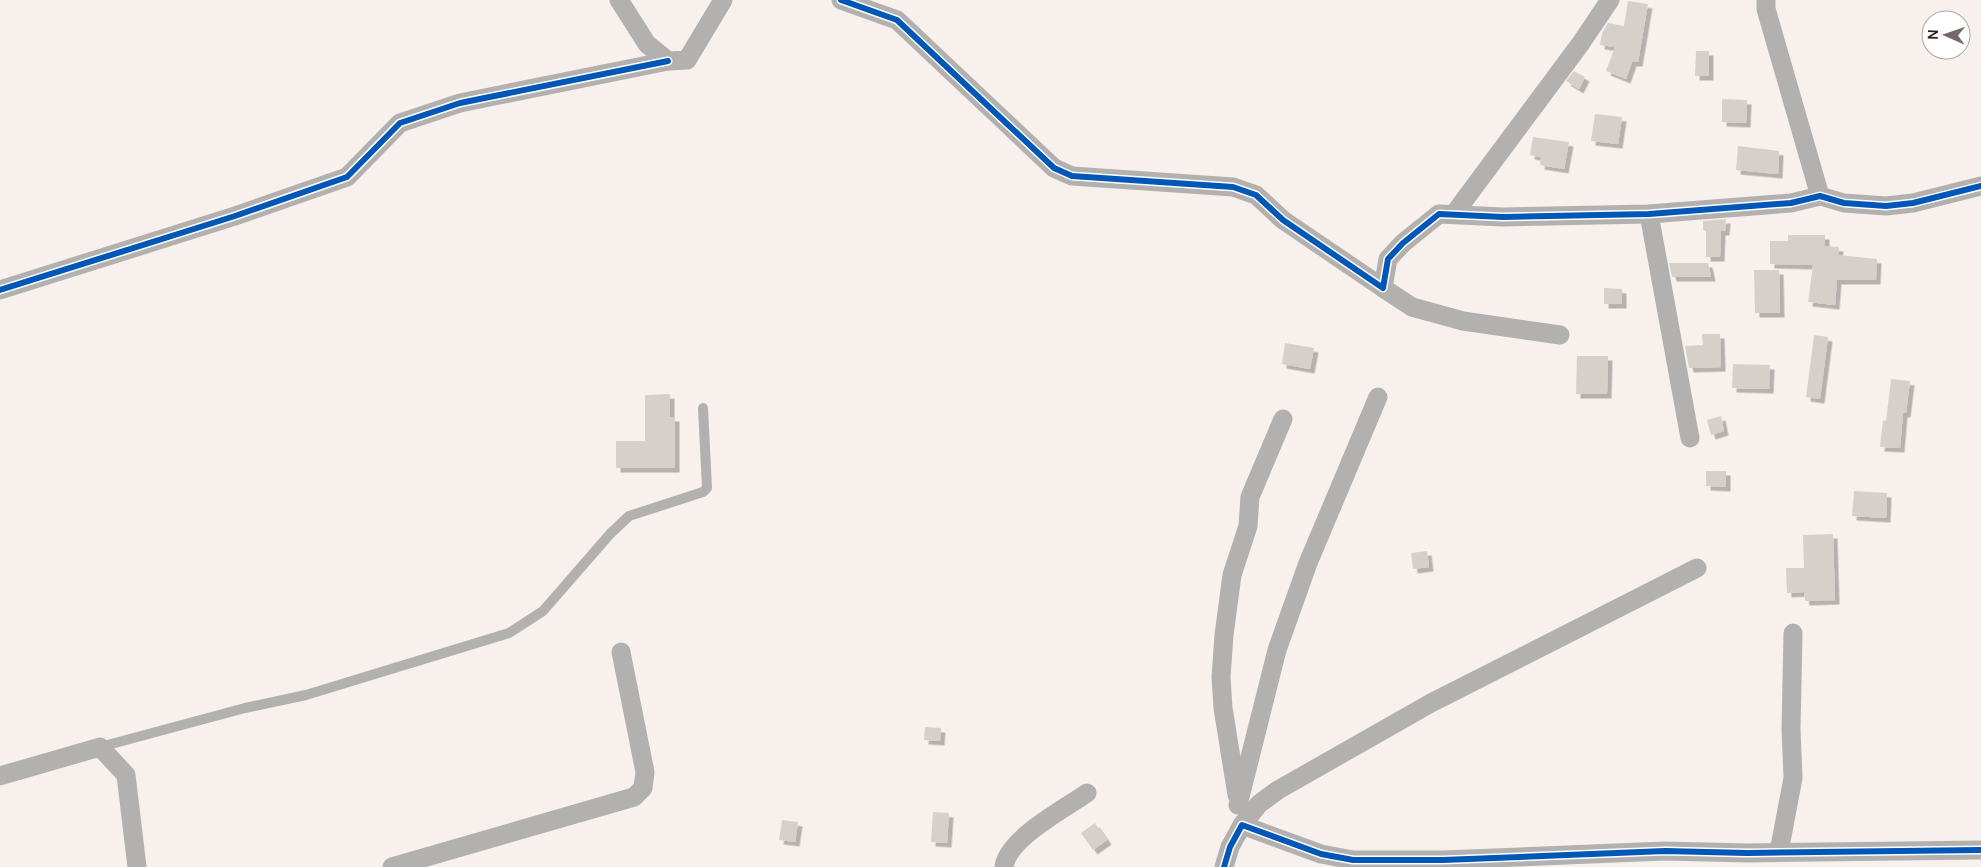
<svg xmlns="http://www.w3.org/2000/svg" width="1981" height="867" font-family="Manrope,sans-serif">
  <style>
    .building { fill: #d6d0cb; filter: url(#shadow) }
    .lines { fill: none; stroke-linecap: round; stroke-linejoin: round }
    .lane { stroke: #b2b1af; stroke-width: 10 }
    .street { stroke: #b2b1af; stroke-width: 19 }
    .cycleway-casing { stroke: #fff; stroke-width: 9 }
    .cycleway { stroke: #0057b8; stroke-width: 6 }
  </style>
  <defs>
    <filter id="shadow"><feDropShadow dx="4.5" dy="4.5" stdDeviation="0" flood-color="#0004"/></filter>
  </defs>
  <rect width="100%" height="100%" fill="#f8f0ed"/>
  <g class="building">
    <path d="M1628 1 1648 4 1638 62H1632L1626 79 1606 71 1615 47 1600 45 1602 33 1608 23 1624 26Z"/>
    <path d="M1696 51H1709V76H1695Z"/>
    <path d="M1574 71 1585 77 1579 89 1566 81Z"/>
    <path d="M1722 99 1747 100 1746 123 1722 122Z"/>
    <path d="M1595 114 1622 117 1618 144 1591 141Z"/>
    <path d="M1533 137 1569 142 1564 169 1540 165 1541 157 1530 155Z"/>
    <path d="M1738 146 1779 151 1778 174 1736 170Z"/>
    <path d="M1726 219 1725 231H1721L1720 257H1706V231L1703 230V221Z"/>
    <path d="M1788 235H1825V246L1839 247 1838 255 1877 259 1876 280H1837L1835 305 1808 302 1813 265 1770 264V241H1788Z"/>
    <path d="M1669 263H1708L1711 277H1672Z"/>
    <path d="M1754 270H1779L1780 313H1755Z"/>
    <path d="M1604 288 1622 289V304H1604Z"/>
    <path d="M1702 334H1720L1721 367 1689 368 1685 346 1703 345Z"/>
    <path d="M1814 335 1828 337 1820 399 1806 397Z"/>
    <path d="M1285 343 1314 348 1310 369 1282 364Z"/>
    <path d="M1577 356H1608L1607 394H1576Z"/>
    <path d="M1733 364 1770 365 1769 389 1732 388Z"/>
    <path d="M1891 379 1910 381 1906 413H1903L1900 448 1880 447 1883 420 1886 421Z"/>
    <path d="M670 394V417H675V468H616V441H645V395Z"/>
    <path d="M1721 416 1724 431 1711 435 1707 420Z"/>
    <path d="M1706 471H1726V487L1706 486Z"/>
    <path d="M1854 491 1887 493 1886 518 1852 516Z"/>
    <path d="M1833 534 1835 600 1805 601 1804 592 1787 593 1786 568H1804L1803 535Z"/>
    <path d="M1427 551 1429 567 1413 569 1411 553Z"/>
    <path d="M925 727 941 728 940 741 924 740Z"/>
    <path d="M933 812 949 813 947 843 931 842Z"/>
    <path d="M782 820 798 822 795 842 779 840Z"/>
    <path d="M1095 823 1107 840 1093 850 1081 833Z"/>
  </g>
  <g class="lines">
    <path class="lane" d="M100 747 245 708 306 695 509 633 543 611 610 534 629 516 703 492 707 488 703 408"/>
    <g class="street">
      <path d="M619 0 647 44 668 61 687 60 723 0"/>
      <path d="M841 0 897 20 1054 168 1072 176 1233 187 1256 195 1283 220 1383 288 1388 259 1403 243 1439 214 1503 217 1649 214 1791 203 1820 196 1844 203 1886 206 1913 203 1981 186"/>
      <path d="M1766 0V9L1820 196"/>
      <path d="M1454 214 1581 43 1610 0"/>
      <path d="M1649 214 1690 438"/>
      <path d="M1383 288 1412 307 1463 321 1560 335"/>
      <path d="M0 290 235 216 347 177 400 123 460 103 668 61"/>
      <path d="M0 776 100 747 126 775 137 867"/>
      <path d="M1237 795 1223 708 1221 677 1224 635 1232 575 1248 526 1250 497 1283 419"/>
      <path d="M1238 805 1277 650 1308 563 1378 397"/>
      <path d="M1242 825 1259 804 1278 790 1431 703 1697 568"/>
      <path d="M1779 852 1793 778 1791 729 1793 633"/>
      <path d="M392 867 634 797 643 788 645 772 621 652"/>
      <path d="M1004 867C1007 839 1064 809 1087 793"/>
      <path d="M1224 867 1230 847 1242 825 1321 854 1353 860H1443L1665 851 1747 853 1981 850"/>
    </g>
    <defs>
      <g id="cycleway">
        <path d="M841 0 897 20 1054 168 1072 176 1233 187 1256 195 1283 220 1383 288 1388 259 1403 243 1439 214 1503 217 1649 214 1791 203 1820 196 1844 203 1886 206 1913 203 1981 186"/>
        <path d="M0 290 235 216 347 177 400 123 460 103 668 61"/>
        <path d="M1224 867 1230 847 1242 825 1321 854 1353 860H1443L1665 851 1747 853 1981 850"/>
      </g>
    </defs>
    <use href="#cycleway" class="cycleway-casing"/>
    <use href="#cycleway" class="cycleway"/>
  </g>
  <g transform="translate(1946 35) rotate(272)"><circle r="24" fill="#ffffff" stroke="#aaa7a5"/>
  <path d="M0-4L9 19L0 12L-9 19Z" fill="#736a67"/>
  <text y="-8" font-size="14" font-weight="bold" text-anchor="middle" fill="#2b221f">N</text>
  </g>
</svg>
